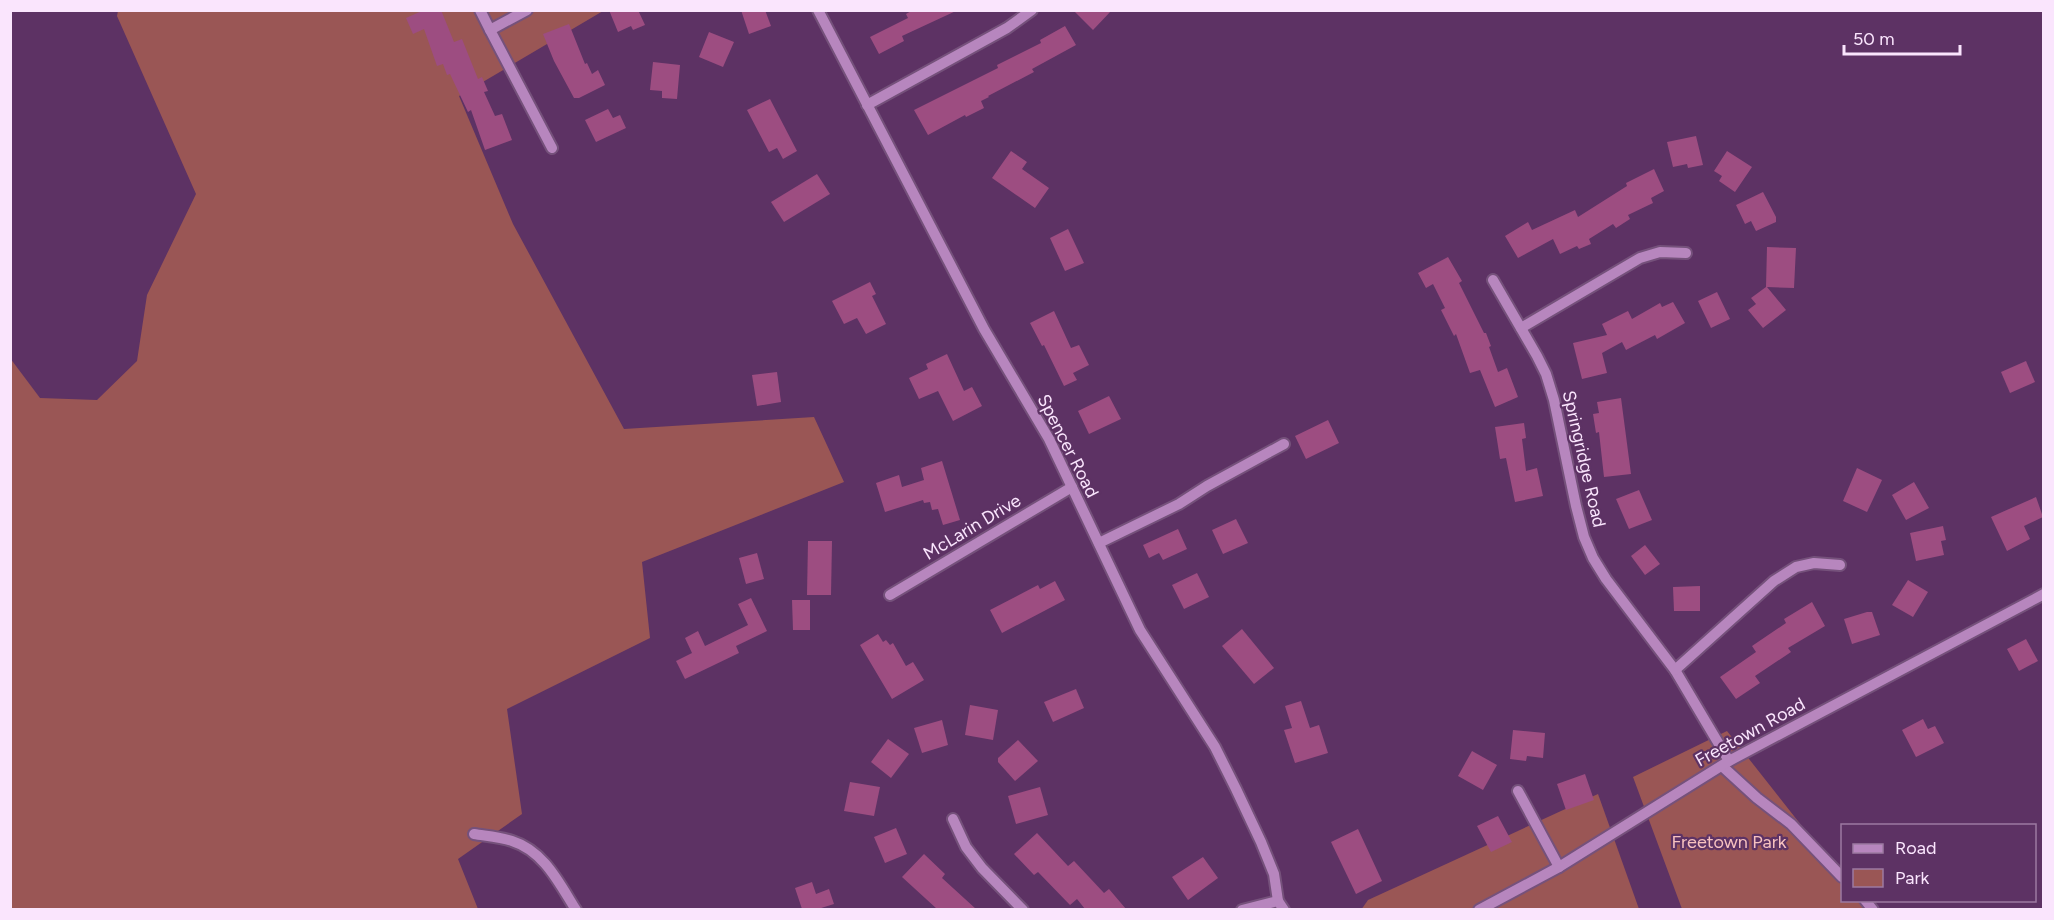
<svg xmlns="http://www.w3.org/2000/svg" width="2054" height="920" font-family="Figtree,sans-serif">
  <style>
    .green { fill: #9a5655 }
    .building { fill: #9d4d81 }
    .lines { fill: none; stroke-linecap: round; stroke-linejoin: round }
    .minor-casing { stroke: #75517b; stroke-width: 14 }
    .minor { stroke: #b786be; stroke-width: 10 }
    .labels { text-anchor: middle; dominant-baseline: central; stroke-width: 4.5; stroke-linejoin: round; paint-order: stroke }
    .street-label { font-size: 18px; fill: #fae5fd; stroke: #5d3264 }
    .park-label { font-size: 18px; fill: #f7c2bf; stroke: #5d3264 }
  </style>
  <rect width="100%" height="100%" fill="#5d3264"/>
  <g class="green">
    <path d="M118 11H603L459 96 513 224 624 429 814 417 844 482 642 562 650 638 507 709 522 814 458 859 478 909H11L10 358 40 398 97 400 137 361 147 295 196 194 117 16Z"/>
    <path d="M1727 731 1842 877V900L1861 901 1869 909H1682L1633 777Z"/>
    <path d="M1598 794 1639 909 1361 910 1368 900Z"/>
  </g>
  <g class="building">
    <path d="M424 10H441L454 42 462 39 478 79 482 77 488 91 484 92 495 116 502 114 512 140 485 150 471 110 468 112 450 74 447 75 443 64 437 66 424 29 413 34 406 18Z"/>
    <path d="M609 10H638L645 25 633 30 631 26 618 32Z"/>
    <path d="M741 10H765L771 26 749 34Z"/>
    <path d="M913 10H958L902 36 904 41 879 54 870 37 908 18 906 14Z"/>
    <path d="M1073 10H1112L1093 30Z"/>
    <path d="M569 24 585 64 587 63 592 74 598 70 605 85 579 98H574L554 61 543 34Z"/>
    <path d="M1065 26 1076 45 1032 69 1034 72 988 96 989 97 981 101 984 108 966 117 965 115 928 135 914 110 998 68 997 65 1041 43 1040 40Z"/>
    <path d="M709 32 734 42 723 67 699 57Z"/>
    <path d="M653 62 680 65 677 99 662 98V91L650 90Z"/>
    <path d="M770 99 797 151 783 159 777 148 769 152 747 110Z"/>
    <path d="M608 109 613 118 620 115 626 128 596 142 585 120Z"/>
    <path d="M1696 136 1703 165 1688 168 1687 164 1673 167 1667 142Z"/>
    <path d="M1011 151 1027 162 1022 169 1049 188 1035 208 992 178Z"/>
    <path d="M1727 151 1752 167 1735 192 1719 181 1722 176 1714 171Z"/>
    <path d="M1654 169 1664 191 1651 198 1653 203 1628 215 1630 219 1616 228 1613 224 1589 239 1591 244 1579 249 1577 246 1560 254 1553 239 1518 258 1505 236 1528 222 1532 230 1575 210 1578 217 1627 186 1626 183Z"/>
    <path d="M817 174 830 194 784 222 771 202Z"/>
    <path d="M1763 192 1776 217V222L1756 231 1751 221 1745 224 1736 205Z"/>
    <path d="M1068 229 1084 263 1065 271 1050 238Z"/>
    <path d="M1767 247 1796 248 1794 288 1767 287 1786 310 1763 328 1748 310 1756 304 1751 298 1766 287Z"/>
    <path d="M1448 257 1462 281 1459 283 1484 333H1486L1491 346 1489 347 1498 372 1507 368 1518 397 1495 407 1480 370 1470 373 1456 334 1454 336 1441 310 1445 308 1433 284 1426 288 1418 273Z"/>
    <path d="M870 282 876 294 872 296 886 324 866 334 857 318 844 324 832 301Z"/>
    <path d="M1717 292 1730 319 1711 328 1698 301Z"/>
    <path d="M1673 302 1685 323 1657 339 1655 335 1626 350 1622 342 1602 353 1607 373 1582 379 1573 343 1607 335 1602 324 1628 311 1632 319 1660 303 1662 307Z"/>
    <path d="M1054 311 1071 348 1079 345 1089 365 1073 373 1077 380 1064 386 1044 345 1042 346 1030 323Z"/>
    <path d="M947 354 964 391 972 387 982 406 953 421 938 391 919 399 909 378 928 369 926 364Z"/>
    <path d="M2026 361 2035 382 2010 393 2001 372Z"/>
    <path d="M777 372 781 402 757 406 752 375Z"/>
    <path d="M1109 396 1121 419 1089 434 1078 411Z"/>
    <path d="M1621 398 1631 474 1604 477 1599 432 1596 433 1593 414 1599 413 1597 402Z"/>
    <path d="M1328 420 1339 443 1306 459 1295 436Z"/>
    <path d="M1524 423 1526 438 1522 439 1526 471 1537 468 1543 496 1515 502 1506 458 1500 459 1495 427Z"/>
    <path d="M942 461 960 520 943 525 938 509 932 510 930 502 924 503 923 500 885 512 876 483 899 475 902 487 924 480 921 468Z"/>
    <path d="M1857 468 1882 480 1867 512 1843 501Z"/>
    <path d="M1914 482 1929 508 1906 520 1892 495Z"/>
    <path d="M1639 490 1652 520 1629 529 1616 499Z"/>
    <path d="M2036 497 2043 517 2024 526 2030 539 2007 551 1991 517Z"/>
    <path d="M1236 519 1248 543 1223 554 1212 530Z"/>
    <path d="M1943 526 1946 540 1941 541 1944 555 1916 561 1910 533Z"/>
    <path d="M1178 529 1187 549 1163 560 1159 553 1149 558 1143 545Z"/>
    <path d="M808 541H832L831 595H807Z"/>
    <path d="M1645 545 1660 564 1645 575 1631 556Z"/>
    <path d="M757 553 764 579 746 584 739 558Z"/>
    <path d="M1197 573 1209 597 1184 609 1172 585Z"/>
    <path d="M1908 580 1928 592 1913 617 1892 605Z"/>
    <path d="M1055 581 1065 600 1002 633 990 610 1038 585 1040 589Z"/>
    <path d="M1700 586V611H1674L1673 587Z"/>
    <path d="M751 598 767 631 736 646 739 653 685 679 676 661 692 653 685 638 698 631 705 646 748 625 738 604Z"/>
    <path d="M792 600H810V630H793Z"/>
    <path d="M1812 602 1825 626 1788 648 1791 652 1755 676 1760 683 1736 699 1720 677 1756 652 1752 646 1786 623 1784 619Z"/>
    <path d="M1867 612H1872L1880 635 1852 644 1844 619Z"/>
    <path d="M1242 629 1274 668 1254 684 1222 646Z"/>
    <path d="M878 634 883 642 886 640 890 645 893 643 906 666 913 662 924 680 892 699 860 645Z"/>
    <path d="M2026 639 2038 661 2019 671 2007 649Z"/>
    <path d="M1076 689 1084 708 1053 722 1044 702Z"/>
    <path d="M1301 701 1310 728 1319 725 1328 753 1295 763 1284 730 1292 728 1285 706Z"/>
    <path d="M970 705 998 710 993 740 965 735Z"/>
    <path d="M1923 719 1928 729 1935 726 1944 743 1916 757 1902 730Z"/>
    <path d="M942 720 948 745 922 753 914 728Z"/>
    <path d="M1513 730 1545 733 1543 758 1527 756 1526 761 1510 759Z"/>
    <path d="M888 739 909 754 891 778 871 762Z"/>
    <path d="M1018 740 1038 761 1015 781 998 762V758Z"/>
    <path d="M1472 751 1497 765 1483 790 1458 776Z"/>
    <path d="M1585 774 1594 800 1566 810 1557 784Z"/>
    <path d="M850 782 880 787 874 816 844 811Z"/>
    <path d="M1040 787 1048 815 1016 824 1008 796Z"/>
    <path d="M1498 816 1512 842 1491 852 1477 826Z"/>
    <path d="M896 828 907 854 885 863 874 837Z"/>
    <path d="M1358 829 1382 881 1356 894 1331 842Z"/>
    <path d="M1037 833 1068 866 1074 861 1104 893 1109 889 1126 909H1085L1077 899 1070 905 1038 872 1034 875 1014 854Z"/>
    <path d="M924 854 945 874 942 878 976 909H937L902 877Z"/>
    <path d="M1203 857 1218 878 1188 900 1172 877Z"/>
    <path d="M812 882 816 894 829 889 834 904 818 909H802L795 888Z"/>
  </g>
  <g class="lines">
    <defs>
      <g id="minor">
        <path d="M480 10 490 30"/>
        <path d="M527 10 490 30 552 148"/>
        <path d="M818 10 984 329 1049 439 1140 630 1215 747 1236 789 1261 842 1274 874 1278 901 1284 910"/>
        <path d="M867 105 1007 28 1032 10"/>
        <path d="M1493 280 1537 356 1546 374 1554 400 1576 506 1584 537 1593 558 1606 579 1675 670 1729 761"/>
        <path d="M1521 328 1640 258 1660 252 1686 253"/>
        <path d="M1099 543 1179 504 1207 486 1284 444"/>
        <path d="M890 595 1072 487"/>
        <path d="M1675 670 1774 581 1796 567 1814 563 1840 565"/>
        <path d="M1722 766 1757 798 1791 824 1842 877"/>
        <path d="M1518 791 1559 867"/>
        <path d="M953 819 966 847 982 868 1023 910"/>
        <path d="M474 834C486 836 500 837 512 841 544 851 559 883 576 910"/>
        <path d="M1865 900 1873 910"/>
        <path d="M1242 910 1278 901"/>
        <path d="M1479 910 1559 867 1729 761 2044 594"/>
      </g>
    </defs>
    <use href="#minor" class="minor-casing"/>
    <use href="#minor" class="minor"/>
  </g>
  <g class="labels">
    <g class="street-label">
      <text transform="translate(1068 446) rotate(63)">Spencer Road</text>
      <text transform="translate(1584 459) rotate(77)">Springridge Road</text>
      <text transform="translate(972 527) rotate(-31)">McLarin Drive</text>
      <text transform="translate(1750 732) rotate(-29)">Freetown Road</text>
    </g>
    <g class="park-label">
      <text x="1729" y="842">Freetown Park</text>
    </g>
  </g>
  <rect width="2054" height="920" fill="none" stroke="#fae5fd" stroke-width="24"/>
  <rect x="1841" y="824" width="195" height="78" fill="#5d3264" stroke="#9c7aa1" stroke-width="1.5"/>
  <rect x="1853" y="844" width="30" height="9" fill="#b786be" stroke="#9c7aa1" stroke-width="1.5"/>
  <text x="1895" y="854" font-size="18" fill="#fae5fd">Road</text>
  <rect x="1853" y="869" width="30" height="18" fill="#9a5655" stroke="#9c7aa1" stroke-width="1.5"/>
  <text x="1895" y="884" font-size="18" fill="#fae5fd">Park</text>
  <path d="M1844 45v9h116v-9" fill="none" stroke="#fae5fd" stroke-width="3"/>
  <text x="1853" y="45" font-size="18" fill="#fae5fd" stroke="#5d3264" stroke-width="4.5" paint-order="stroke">50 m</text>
</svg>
